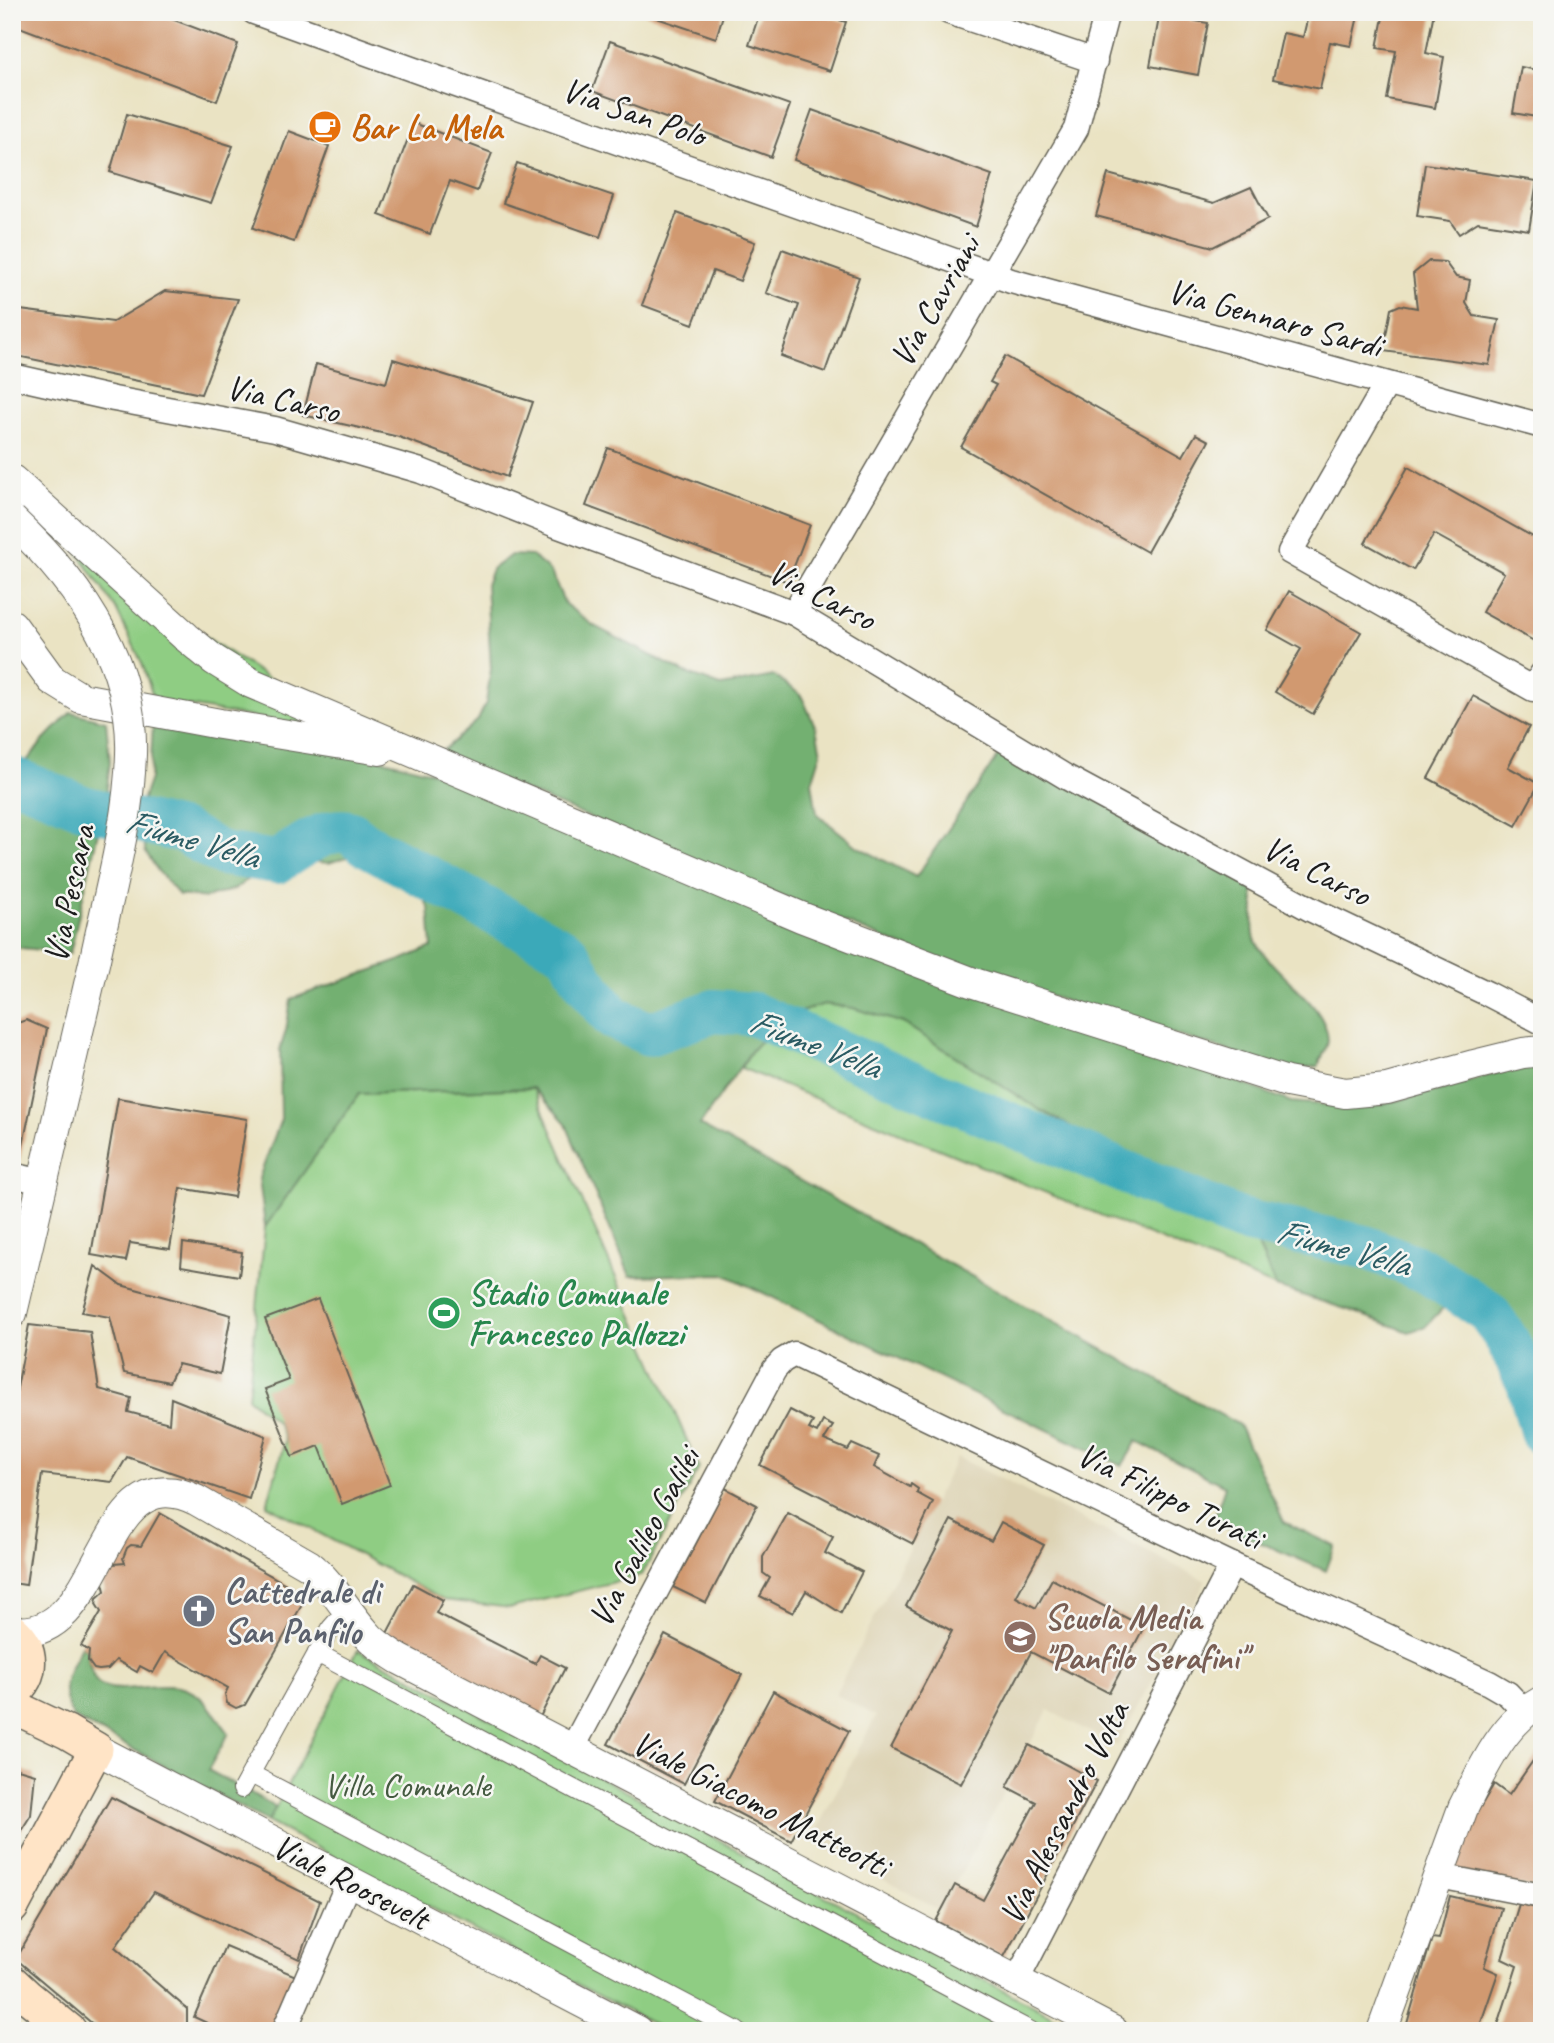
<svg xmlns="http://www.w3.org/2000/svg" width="1554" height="2043" font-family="Caveat,sans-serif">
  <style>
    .built { fill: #ddd3b4 }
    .green { fill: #8fcd83; stroke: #567450; stroke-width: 2 }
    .forest { fill: #73b071; stroke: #486646; stroke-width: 2 }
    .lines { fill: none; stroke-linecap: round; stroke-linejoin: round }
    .river { stroke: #3aa9b9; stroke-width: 44 }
    .building { fill: #d1996f }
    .pedestrian-casing { stroke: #646256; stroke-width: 20 }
    .minor-casing { stroke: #646256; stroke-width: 27 }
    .tertiary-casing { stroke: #646256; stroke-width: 32 }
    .secondary-casing { stroke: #646256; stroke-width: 36 }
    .pedestrian { stroke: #fff; stroke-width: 18 }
    .minor { stroke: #fff; stroke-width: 24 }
    .tertiary { stroke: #fff; stroke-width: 30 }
    .secondary { stroke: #ffe4c6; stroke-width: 33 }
    .tertiary-bridge-casing { stroke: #646256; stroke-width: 32; stroke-linecap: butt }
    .tertiary-bridge { stroke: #fff; stroke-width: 30 }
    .labels { text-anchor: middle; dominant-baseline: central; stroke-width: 5; stroke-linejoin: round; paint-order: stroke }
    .street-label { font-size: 35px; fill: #1c1c1c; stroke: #f6f6f2 }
    .food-label { font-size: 35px; font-weight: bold; fill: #c56008; stroke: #f6f6f2; text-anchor: start }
    .leisure-label { font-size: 35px; font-weight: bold; fill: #27864d; stroke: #f6f6f2; text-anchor: start }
    .worship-label { font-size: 35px; font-weight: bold; fill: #5b616d; stroke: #f6f6f2; text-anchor: start }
    .education-label { font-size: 35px; font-weight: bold; fill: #785e54; stroke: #f6f6f2; text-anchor: start }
    .park-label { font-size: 35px; fill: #445a40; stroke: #f6f6f2 }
    .water-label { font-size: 37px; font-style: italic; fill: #2a5b63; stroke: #f6f6f2 }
  </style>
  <rect width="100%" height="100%" fill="#f6f6f2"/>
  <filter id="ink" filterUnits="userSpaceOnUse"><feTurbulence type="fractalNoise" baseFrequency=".0143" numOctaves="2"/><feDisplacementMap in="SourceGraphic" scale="14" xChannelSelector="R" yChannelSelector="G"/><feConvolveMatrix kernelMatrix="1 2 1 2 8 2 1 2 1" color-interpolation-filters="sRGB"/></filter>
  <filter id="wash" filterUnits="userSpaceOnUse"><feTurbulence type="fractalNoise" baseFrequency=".00686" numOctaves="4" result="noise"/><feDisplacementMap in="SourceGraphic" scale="28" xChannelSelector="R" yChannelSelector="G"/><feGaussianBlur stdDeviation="1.57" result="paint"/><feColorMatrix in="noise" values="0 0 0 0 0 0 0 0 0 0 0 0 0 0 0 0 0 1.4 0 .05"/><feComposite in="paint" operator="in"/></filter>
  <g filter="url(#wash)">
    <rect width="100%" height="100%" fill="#eae3c3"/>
    <path class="built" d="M957 1457 1206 1581 1117 1746 1048 1710 941 1911 811 1840 876 1716 835 1694Z"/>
    <g class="green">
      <path d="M78 553 355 735 154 700 142 663 116 609Z"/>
      <path d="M824 1004 853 1008 903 1023 1040 1110 1108 1147 1231 1197 1241 1206 1276 1287 741 1068 752 1050 783 1018Z"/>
      <path d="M533 1088 699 1468 642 1575 511 1608 443 1600 267 1505 285 1440 278 1423 248 1398 265 1227 359 1094Z"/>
      <path d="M358 1650 1081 2031H666L268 1822Z"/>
    </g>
    <g class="forest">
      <path d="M511 555 532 556 551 572 565 604 594 626 683 672 721 686 774 676 801 695 816 728 821 753 812 782 817 814 858 847 916 877 1004 747 1251 885C1258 904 1250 924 1255 939 1269 973 1327 1002 1328 1040 1328 1048 1321 1058 1318 1066L1292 1070 951 966 438 755 478 720 486 703 491 669 486 585 492 569Z"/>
      <path d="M71 712 106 721 110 762 106 797 70 953 12 947V779L43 741Z"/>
      <path d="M153 723 372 757 436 773 1291 1102 1366 1108 1445 1089 1521 1065 1542 1068V1363L1513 1322 1443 1308 1426 1326 1409 1332 1352 1311 1276 1287 1241 1206 1231 1197 1108 1147 1040 1110 903 1023 853 1008 824 1004 783 1018 752 1050 700 1125 1239 1425 1284 1522 1335 1546 1326 1571 1213 1522 1225 1486 1137 1441 1122 1466 724 1274 630 1276 565 1122 533 1088 359 1094 265 1227 259 1178 281 1119 280 1050 286 1030 291 999 404 959 432 947 429 908 419 889 378 859 347 857 329 863 308 861 287 848 235 889 205 898 179 895 158 871 145 851 143 798 150 778Z"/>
      <path d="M81 1646 89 1651C87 1658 88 1660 90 1666 93 1673 93 1681 101 1685 122 1696 161 1679 188 1690 206 1697 217 1718 229 1733L208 1770 276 1807 268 1822 73 1717C57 1687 67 1674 81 1646Z"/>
    </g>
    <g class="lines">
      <path class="river" d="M12 778 83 807 184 832 222 854 277 862C294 851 329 824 351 833 355 835 361 841 365 844L567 952 584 981 612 1017 649 1034 714 1011 753 1014 920 1087 1240 1220 1365 1247 1426 1271 1488 1312 1507 1340 1528 1383 1542 1434"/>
    </g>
    <g id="blocks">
      <g class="building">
        <path d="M19 12H153L238 44 217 101 14 25Z"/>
        <path d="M639 12H724L716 38Z"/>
        <path d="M760 12H814L846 22 830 71 749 45Z"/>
        <path d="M1141 12H1191L1189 20 1208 23 1198 75 1150 66 1159 18 1141 14Z"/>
        <path d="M1309 12H1359L1351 46 1330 42 1320 89 1273 79 1283 33 1303 37Z"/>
        <path d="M1384 12H1434L1426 53 1444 57 1435 108 1387 99 1396 51 1377 48Z"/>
        <path d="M610 41 790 105 771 157 592 91Z"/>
        <path d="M1521 67 1542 71V118L1513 113Z"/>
        <path d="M812 110 992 175 976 227 794 160Z"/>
        <path d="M127 114 233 146 211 203 110 172Z"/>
        <path d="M414 123 492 153 477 191 450 181 430 234 379 215Z"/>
        <path d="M289 131 329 146 294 242 253 228Z"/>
        <path d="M517 163 614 196 600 237 503 203Z"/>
        <path d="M1425 164 1537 181 1529 230 1478 222 1459 234 1450 221 1417 216Z"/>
        <path d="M1108 174 1214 203 1251 187 1268 219 1213 247 1096 216Z"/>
        <path d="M677 213 755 242 740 281 713 271 693 324 642 305Z"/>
        <path d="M782 249 859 277 825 372 781 356 799 305 766 293Z"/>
        <path d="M1429 261 1445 262 1456 277 1470 280 1466 303 1474 316 1499 320 1489 365 1383 351 1391 309 1400 305 1417 308 1413 274Z"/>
        <path d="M165 291 238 299 201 394 12 355V309L113 322Z"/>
        <path d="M1005 356 1183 456 1196 434 1209 441 1147 552 961 447 996 385 990 382Z"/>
        <path d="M393 359 533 402 507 477 399 437 303 415 316 364 386 383Z"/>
        <path d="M608 448 810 525 788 582 586 506Z"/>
        <path d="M1408 467 1542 542V628L1534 641 1482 612 1504 573 1434 534 1413 570 1365 543Z"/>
        <path d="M1289 591 1361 632 1313 714 1275 692 1301 649 1267 630Z"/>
        <path d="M1473 696 1529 727 1508 767 1539 784 1516 826 1428 778Z"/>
        <path d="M26 1020 47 1029 20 1159 12 1157V1025Z"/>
        <path d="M118 1098 247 1119 234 1197 180 1188 170 1249 130 1243 126 1261 91 1255Z"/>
        <path d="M183 1243 242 1252 239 1276 181 1266Z"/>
        <path d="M95 1266 121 1285 231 1315 220 1374 178 1364 169 1382 124 1373 110 1317 82 1312Z"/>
        <path d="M318 1299 390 1485 342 1504 319 1446 292 1457 265 1389 289 1380 265 1319Z"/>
        <path d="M29 1325 90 1332 99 1389 131 1398 128 1412 169 1423 171 1398 266 1436 249 1499 127 1457 112 1482 42 1474 26 1585 12 1583V1414Z"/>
        <path d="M790 1410 813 1422 809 1429 817 1433 823 1421 833 1426 824 1440 848 1450 852 1444 879 1456 874 1467 910 1487 911 1484 918 1489 917 1493 933 1502 913 1544 760 1465Z"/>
        <path d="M725 1488 757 1505 706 1603 673 1587Z"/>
        <path d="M160 1513 307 1596 245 1705 236 1708 227 1703 225 1694 228 1688 165 1652 153 1673 140 1666 137 1672 116 1660 108 1669 99 1670 94 1669 88 1661 89 1651 81 1646 101 1612 96 1604 97 1598 105 1591 102 1579 107 1569 113 1564 125 1563 123 1558 127 1548 131 1545 141 1546Z"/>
        <path d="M788 1513 833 1537 825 1553 862 1572 841 1613 806 1591 793 1613 760 1596 770 1578 763 1573V1557Z"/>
        <path d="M951 1520 991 1541 1001 1522 1044 1545 1016 1597 1036 1608 1052 1579 1144 1627 1109 1693 1031 1652 961 1784 891 1748 952 1631 906 1606Z"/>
        <path d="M413 1584 443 1600 436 1613 535 1664 540 1655 565 1668 540 1717 385 1637Z"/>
        <path d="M665 1635 742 1675 684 1784 608 1744Z"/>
        <path d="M773 1691 849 1731 791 1841 715 1801Z"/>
        <path d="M1029 1745 1097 1781 1004 1957 936 1921 955 1885 983 1900 1036 1802 1007 1787Z"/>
        <path d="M1542 1748V1860L1533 1888 1453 1871 1475 1816 1494 1784 1509 1795Z"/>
        <path d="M18 1769 35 1774 31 1815 12 1845V1780Z"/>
        <path d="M111 1797 320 1901 299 1959 154 1892 115 1947 187 2009V2024L195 2031H101L16 1959Z"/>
        <path d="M1450 1896 1501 1908 1484 1967 1498 1973 1478 2031H1412L1406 2027 1432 1938 1439 1939Z"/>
        <path d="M1519 1904 1542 1909V2031H1496L1517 1966 1502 1959Z"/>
        <path d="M225 1946 296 1976 273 2031H224L194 2017Z"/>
      </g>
    </g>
  </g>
  <g filter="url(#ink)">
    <use href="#blocks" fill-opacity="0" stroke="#646256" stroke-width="2"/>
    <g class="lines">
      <defs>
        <g id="pedestrian">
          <path d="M317 1653 1031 2031"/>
          <path d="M251 1774 737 2031"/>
          <path d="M242 1789 331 1628 347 1610"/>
        </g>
        <g id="minor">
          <path d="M254 12C505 104 758 191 1011 281L1542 426"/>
          <path d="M949 12 1095 61"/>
          <path d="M12 376 114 399 275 429 421 471 556 525 794 613 1066 777 1312 910 1488 994 1542 1022"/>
          <path d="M1386 385 1290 552 1533 689 1542 674"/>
          <path d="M794 613 1076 129 1107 12"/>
          <path d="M12 1175 43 1182"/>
          <path d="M572 1749 774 1370 782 1361 794 1354 1232 1565 1489 1683 1508 1694 1525 1712"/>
          <path d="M1439 1876 1542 1896"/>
          <path d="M1017 1980 1232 1565"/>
          <path d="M284 2031 349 1881"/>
        </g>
        <g id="tertiary">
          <path d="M12 480 186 637 214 660 251 683 801 917 971 982 1287 1082 1345 1093 1387 1089 1474 1065 1523 1053 1542 1051"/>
          <path d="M12 625 52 680 81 698 220 724 380 750"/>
          <path d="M12 1313 95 959"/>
          <path d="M14 1631C107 1643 97 1452 196 1500L309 1565C332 1583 345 1610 365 1632 374 1644 387 1651 399 1659L1113 2031"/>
          <path d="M96 1749 637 2031"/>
          <path d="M1382 2031 1463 1808C1482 1770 1503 1722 1542 1701"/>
        </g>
        <g id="secondary">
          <path d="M12 1630C34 1648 34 1676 12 1694"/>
          <path d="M12 1706 67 1732 96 1749 12 1907"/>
          <path d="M12 1982 27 1996 70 2031"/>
        </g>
      </defs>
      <use href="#pedestrian" class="pedestrian-casing"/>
      <use href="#minor" class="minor-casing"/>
      <use href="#tertiary" class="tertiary-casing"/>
      <use href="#secondary" class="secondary-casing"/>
      <use href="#pedestrian" class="pedestrian"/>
      <use href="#minor" class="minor"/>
      <use href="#tertiary" class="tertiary"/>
      <use href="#secondary" class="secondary"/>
      <defs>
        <path id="tertiary-bridge" d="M12 520C77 581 134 661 131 754 129 823 109 892 95 959"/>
      </defs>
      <use href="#tertiary-bridge" class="tertiary-bridge-casing"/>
      <use href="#tertiary-bridge" class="tertiary-bridge"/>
    </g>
  </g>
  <defs>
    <symbol id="cafe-disc" viewBox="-11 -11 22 22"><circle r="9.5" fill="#e8710a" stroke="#f6f6f2"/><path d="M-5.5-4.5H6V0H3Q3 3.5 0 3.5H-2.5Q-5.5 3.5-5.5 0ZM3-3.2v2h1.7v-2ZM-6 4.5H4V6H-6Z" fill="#fff"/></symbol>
    <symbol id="stadium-disc" viewBox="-11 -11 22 22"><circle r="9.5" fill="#2e9e5b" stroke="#f6f6f2"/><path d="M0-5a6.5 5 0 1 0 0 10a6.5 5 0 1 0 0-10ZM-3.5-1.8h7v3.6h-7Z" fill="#fff"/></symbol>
    <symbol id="church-disc" viewBox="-11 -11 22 22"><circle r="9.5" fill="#6b7280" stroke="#f6f6f2"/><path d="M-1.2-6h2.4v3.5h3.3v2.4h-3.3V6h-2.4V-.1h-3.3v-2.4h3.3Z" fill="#fff"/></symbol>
    <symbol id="school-disc" viewBox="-11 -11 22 22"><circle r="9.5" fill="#8d6e63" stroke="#f6f6f2"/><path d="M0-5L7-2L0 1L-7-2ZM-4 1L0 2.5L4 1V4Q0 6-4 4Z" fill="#fff"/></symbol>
  </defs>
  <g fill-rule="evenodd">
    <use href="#cafe-disc" x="306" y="108" width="38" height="38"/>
    <use href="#stadium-disc" x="425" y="1294" width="38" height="38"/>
    <use href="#church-disc" x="180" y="1592" width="38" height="38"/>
    <use href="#school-disc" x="1001" y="1618" width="38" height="38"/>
  </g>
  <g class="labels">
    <g class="street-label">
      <text transform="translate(634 112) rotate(19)">Via San Polo</text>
      <text transform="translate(935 301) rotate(-60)">Via Cavriani</text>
      <text transform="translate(1275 318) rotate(15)">Via Gennaro Sardi</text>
      <text transform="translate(283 399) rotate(13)">Via Carso</text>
      <text transform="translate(822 595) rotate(27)">Via Carso</text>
      <text transform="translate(1317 871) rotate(27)">Via Carso</text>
      <text transform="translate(69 894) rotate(-78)">Via Pescara</text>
      <text transform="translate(1170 1496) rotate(26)">Via Filippo Turati</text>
      <text transform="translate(644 1537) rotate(-62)">Via Galileo Galilei</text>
      <text transform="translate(761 1804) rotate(27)">Viale Giacomo Matteotti</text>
      <text transform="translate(1064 1813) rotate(-63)">Via Alessandro Volta</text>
      <text transform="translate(351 1882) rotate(27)">Viale Roosevelt</text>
    </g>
    <g class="food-label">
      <text x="350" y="127">Bar La Mela</text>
    </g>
    <g class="leisure-label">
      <text x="468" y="1293">Stadio Comunale<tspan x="468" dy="40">Francesco Pallozzi</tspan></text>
    </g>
    <g class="worship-label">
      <text x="224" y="1591">Cattedrale di<tspan x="224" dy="40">San Panfilo</tspan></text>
    </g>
    <g class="education-label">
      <text x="1044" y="1617">Scuola Media<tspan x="1044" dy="40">"Panfilo Serafini"</tspan></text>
    </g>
    <g class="park-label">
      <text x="407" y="1785">Villa Comunale</text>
    </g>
    <g class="water-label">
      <text transform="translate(192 838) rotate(16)">Fiume Vella</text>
      <text transform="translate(815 1043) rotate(21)">Fiume Vella</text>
      <text transform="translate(1343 1247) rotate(15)">Fiume Vella</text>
    </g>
  </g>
  <rect width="1554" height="2043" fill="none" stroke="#f6f6f2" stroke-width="42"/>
</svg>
